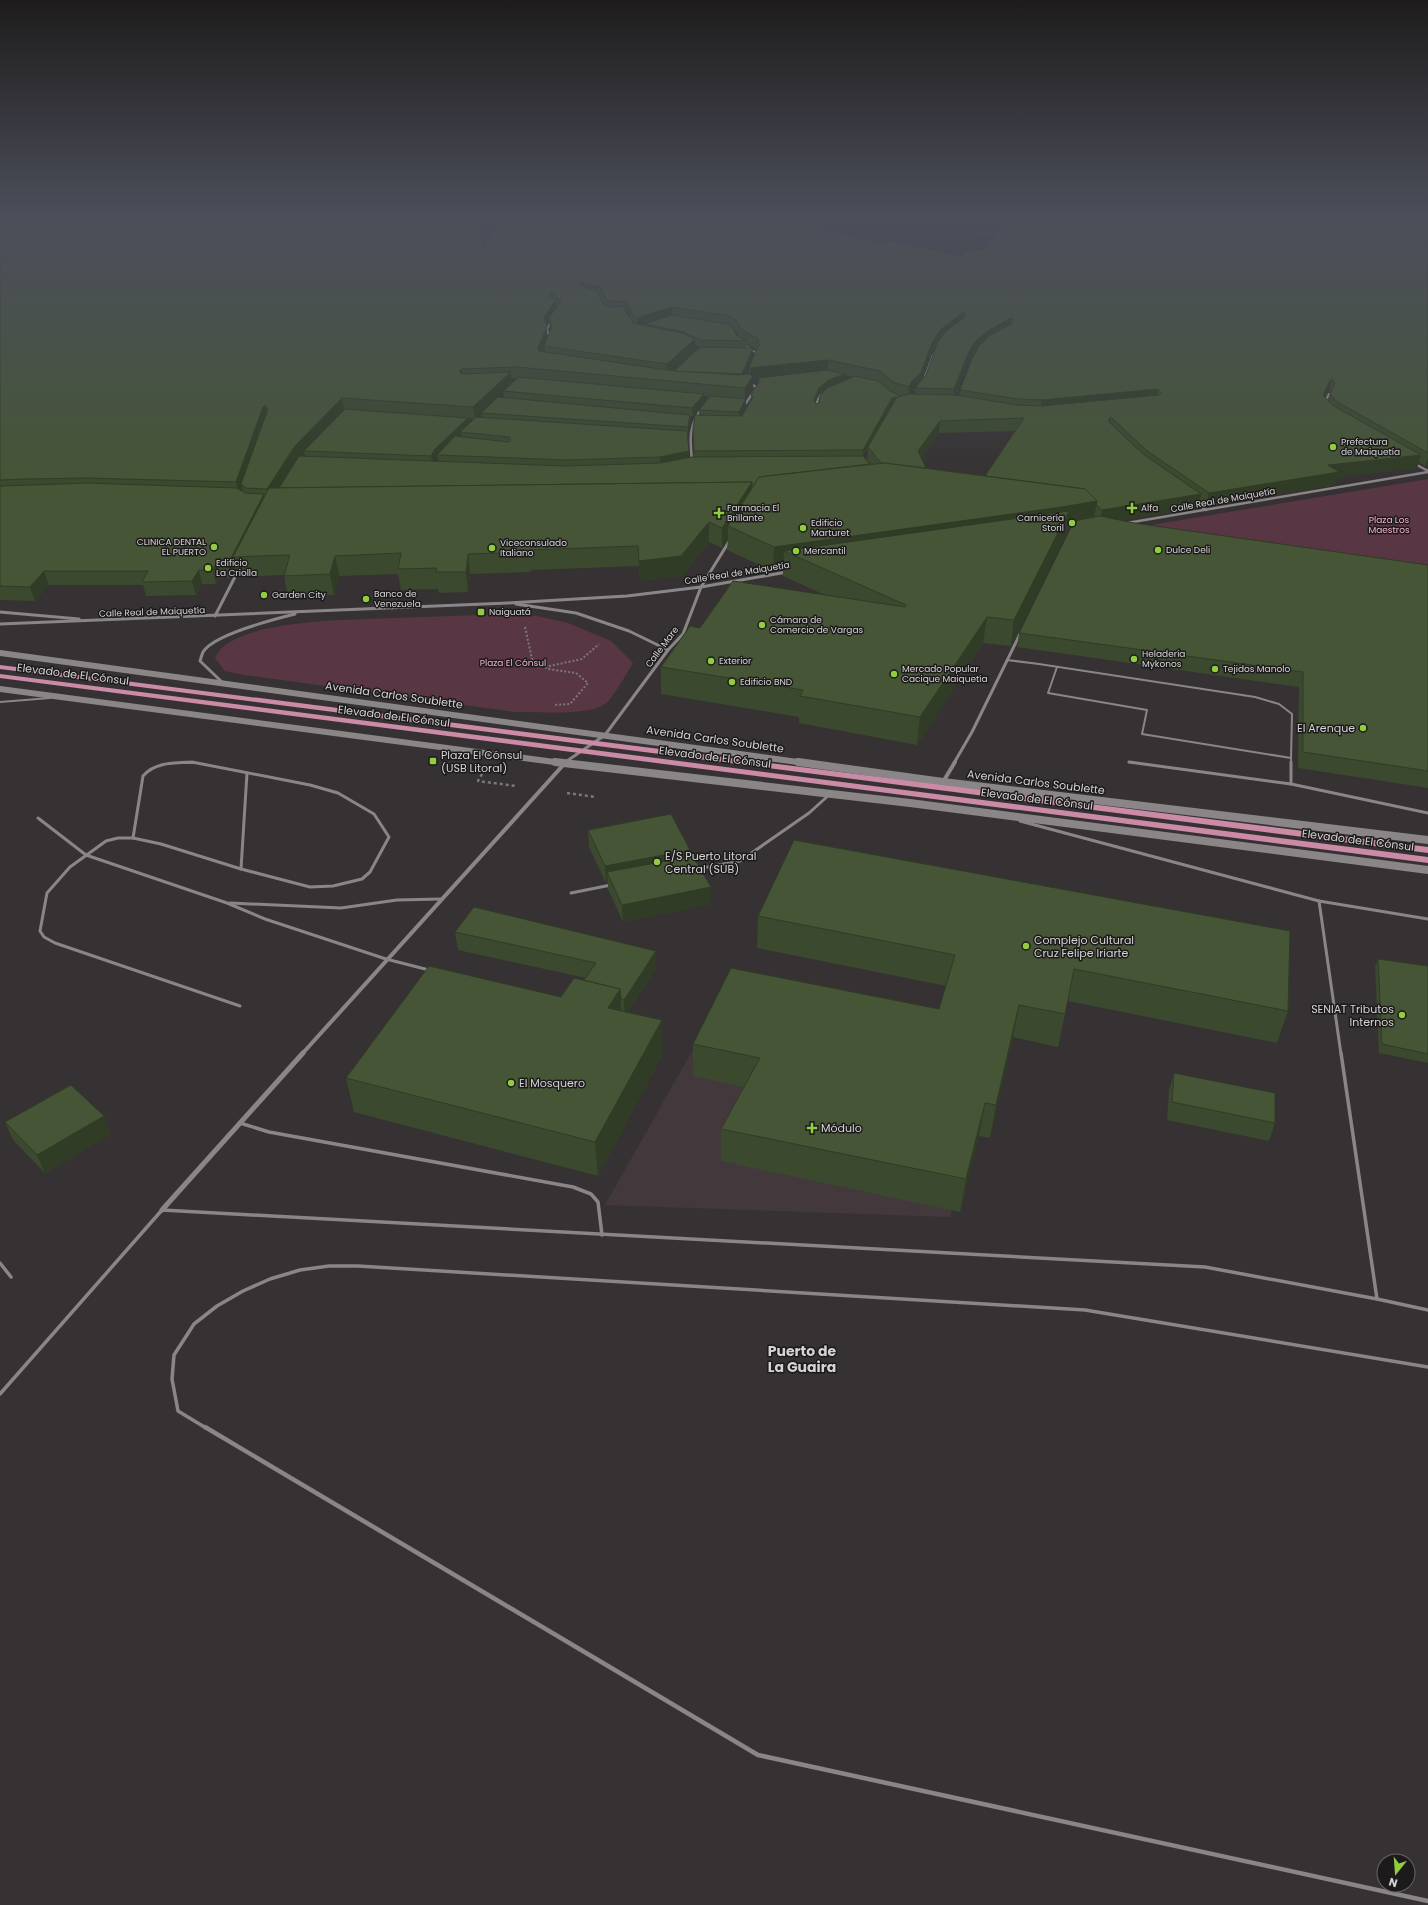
<svg xmlns="http://www.w3.org/2000/svg" width="1428" height="1905" font-family="Poppins,sans-serif">
  <style>
    .built { fill: #43393d }
    .green { fill: #593644 }
    .lines { fill: none; stroke-linecap: round; stroke-linejoin: round }
    .path-far2 { stroke: #7b7879; stroke-width: 1; stroke-dasharray: 1.5 1.5; stroke-linecap: butt }
    .path-far1 { stroke: #7b7879; stroke-width: 2; stroke-dasharray: 2 2; stroke-linecap: butt }
    .path { stroke: #7b7879; stroke-width: 2.5; stroke-dasharray: 3 3; stroke-linecap: butt }
    .lane-far3 { stroke: #8a8587; stroke-width: 2 }
    .lane-far2 { stroke: #8a8587; stroke-width: 3 }
    .lane-far1 { stroke: #8a8587; stroke-width: 3.5 }
    .lane { stroke: #8a8587; stroke-width: 4.5 }
    .street-far4 { stroke: #8a8587; stroke-width: 2 }
    .street-far3 { stroke: #8a8587; stroke-width: 2.5 }
    .street-far2 { stroke: #8a8587; stroke-width: 3 }
    .street-far1 { stroke: #8a8587; stroke-width: 4 }
    .street { stroke: #8a8587; stroke-width: 5 }
    .secondary-far1 { stroke: #8a8587; stroke-width: 6 }
    .secondary { stroke: #8a8587; stroke-width: 8 }
    .primary { fill: #cb8ba6; fill-rule: evenodd }
    .wall { fill: #3b492e; fill-rule: evenodd }
    .shaded-wall { fill: #303c25 }
    .building { fill: #455535; stroke: #303c25 }
    .poi-dot { fill: #91cd3f; stroke: #1c1a1b; stroke-width: 1.5 }
    .labels { text-anchor: middle; dominant-baseline: central; stroke-width: 3; stroke-linejoin: round; paint-order: stroke }
    .far-poi-label { font-size: 9px; fill: #d5d3d4; stroke: #1c1a1b; text-anchor: start }
    .far-street-label { font-size: 9px; fill: #d5d3d4; stroke: #1c1a1b }
    .far-park-label { font-size: 9px; fill: #f3b1cb; stroke: #1c1a1b }
    .street-label { font-size: 11px; fill: #d5d3d4; stroke: #1c1a1b }
    .poi-label { font-size: 11px; fill: #d5d3d4; stroke: #1c1a1b; text-anchor: start }
    .near-neighbourhood-label { font-size: 14px; font-weight: bold; fill: #d5d3d4; stroke: #1c1a1b }
  </style>
  <rect width="100%" height="100%" fill="#363233"/>
  <path class="built" d="M725 993 997 1051 950 1217 605 1205Z"/>
  <g class="green">
    <path d="M1428 479V570L1127 529Z"/>
    <path d="M513 614 537 616 568 623 611 641 633 663C628 671 612 700 605 704 588 716 538 712 516 712L244 675 225 671 215 658C217 654 220 649 224 646 260 619 350 620 394 618 434 617 473 615 513 614Z"/>
  </g>
  <g class="lines">
    <path class="path-far2" d="M997 236 971 231 1007 221"/>
    <g class="path-far1">
      <path d="M525 627 532 659 548 669 576 673 588 683 570 704 555 705"/>
      <path d="M545 667 582 659 599 644"/>
    </g>
    <g class="path">
      <path d="M482 774 478 781 516 786"/>
      <path d="M567 793 596 797"/>
    </g>
    <g class="lane-far3">
      <path d="M1007 660 1039 664 1255 697 1279 704 1292 714 1291 758 1142 734 1147 710 1048 693 1057 667"/>
      <path d="M0 702 50 698"/>
      <path d="M1291 758V763"/>
      <path d="M1129 762 1135 763"/>
      <path d="M181 763H196"/>
    </g>
    <g class="lane-far2">
      <path d="M192 762 310 785 338 793 374 814 389 837 370 872 362 879 333 886 310 887 241 869 161 844 133 838 143 776C155 762 174 763 192 762Z"/>
      <path d="M1129 762 1291 784 1428 813"/>
      <path d="M1291 762V784"/>
      <path d="M38 818 86 855 227 903 265 919 386 959 429 970"/>
      <path d="M1020 821 1319 901 1341 1054"/>
      <path d="M133 838H118L106 841 70 867 47 893 40 931 44 937 55 943 240 1006"/>
      <path d="M241 869 247 773"/>
      <path d="M697 869 740 861 809 813 829 795"/>
      <path d="M571 893 611 885"/>
      <path d="M1319 901 1428 919"/>
      <path d="M230 903 341 908 397 900 441 899"/>
    </g>
    <g class="lane-far1">
      <path d="M240 1123 269 1132 573 1187 591 1194 598 1202 602 1235"/>
      <path d="M0 1263 11 1277"/>
      <path d="M1377 1299 1428 1310"/>
      <path d="M0 1394 162 1210 1205 1267 1377 1299 1341 1053"/>
      <path d="M206 1428 178 1411 172 1379 174 1355 194 1324 217 1306 243 1291 270 1279 300 1270 329 1266H358L1085 1310 1428 1367"/>
    </g>
    <path class="lane" d="M205 1427 758 1755 1428 1901"/>
    <g class="street-far4">
      <path d="M550 339 547 329 552 320"/>
      <path d="M744 345 755 352"/>
      <path d="M932 357 935 352"/>
    </g>
    <g class="street-far3">
      <path d="M925 377 933 356"/>
      <path d="M1325 402 1329 394"/>
      <path d="M746 403 757 387 749 384"/>
      <path d="M816 408 818 398 827 391"/>
      <path d="M692 461C690 439 688 427 702 408"/>
      <path d="M1413 463 1428 471"/>
      <path d="M1195 502 1206 510"/>
      <path d="M1127 523 1428 472"/>
    </g>
    <g class="street-far2">
      <path d="M516 604 576 613 629 631 668 650"/>
      <path d="M0 612 79 619"/>
      <path d="M215 616 239 569"/>
      <path d="M0 624 508 603 627 596 701 587 787 572"/>
      <path d="M223 683 200 661C201 658 202 654 203 652 214 634 275 619 295 614"/>
      <path d="M564 763 605 735 668 650 683 634 701 587 730 540"/>
      <path d="M954 763 972 732 1020 634"/>
    </g>
    <g class="street-far1">
      <path d="M943 782 955 762"/>
      <path d="M302 1054 566 762"/>
    </g>
    <path class="street" d="M162 1210 303 1053"/>
    <g class="secondary-far1">
      <path d="M0 653 805 763"/>
      <path d="M0 689 562 763"/>
    </g>
    <g class="secondary">
      <path d="M555 762 910 803 1428 870"/>
      <path d="M798 762 943 782 1428 840"/>
    </g>
    <g class="primary">
      <path d="M0 665 1428 847V853L0 669Z"/>
      <path d="M0 674 1428 857V863L0 678Z"/>
    </g>
  </g>
  <g class="wall">
    <path d="M0 217 484 248 880 244 961 256 1428 217V466H1425L1419 462 1417 468 1337 477 1335 485 1206 506 1199 502 1198 508 1119 520 1134 523 1428 565V788L1298 768 1299 687 1017 647 1019 633 1070 529 1066 530 1065 535 1011 646 983 643 917 745 799 723V717L661 694V667L700 628 825 595 783 576V570L773 571 727 550 728 539 722 548 709 542 682 576 640 581 639 566 531 570V572L470 574 468 592 439 593 438 589 401 590 398 574 339 576 334 595 288 597 284 575 238 577 236 568 231 578H219L216 584H202L196 595 146 596 143 585H49L35 601 0 600ZM626 312H628L630 317 627 315ZM549 321 550 331 544 346 545 352 542 351 547 338 546 326ZM734 330 737 332 739 336 736 335ZM747 344 757 350 749 367V374H745L752 354 747 348ZM695 345 699 347 675 370H673L695 351ZM936 346 926 375 921 381 930 356ZM975 352 960 390 959 395H956L965 368 973 354ZM845 375 853 377 845 380ZM518 378 512 384 511 379ZM753 379H758V384L751 394V400L742 416H740L746 406 745 399 753 388ZM826 389 819 403 816 404 815 403 819 395ZM915 389V394H911V393ZM1329 391 1330 393 1328 400 1325 397 1326 393ZM503 392 504 398 481 413 482 418 476 417ZM704 396H709L699 410V415L693 429 694 457H689L688 433 690 421V416H693L704 401ZM469 418 474 419 469 424ZM1015 431 985 476 926 468 921 458 939 433ZM461 432V437H456ZM446 445 437 455 438 461H433L436 456ZM868 447 867 460 871 464H870L863 456ZM304 451 305 456H299ZM299 456 279 488H278L297 458ZM242 487 243 492 241 490Z"/>
    <path d="M588 830 690 857 711 887V904L623 922 608 889V883H606L589 847Z"/>
    <path d="M794 840 1288 1011 1277 1043 1068 1001 1058 1047 1013 1037 990 1138 979 1136 960 1212 721 1161V1129L744 1087 693 1076V1044L939 1009 946 986 757 948 758 916Z"/>
    <path d="M455 932 656 968 628 1013 663 1054 598 1176 354 1112 346 1078 561 997 584 980 586 978 458 950Z"/>
    <path d="M1378 959 1428 966V1063L1379 1053 1375 967Z"/>
    <path d="M1174 1073 1275 1123 1269 1141 1167 1120 1169 1090Z"/>
    <path d="M104 1116 111 1134 45 1173 13 1140 5 1122Z"/>
  </g>
  <g class="shaded-wall">
    <path d="M582 282 583 293 580 284Z"/>
    <path d="M551 292 552 303 549 295Z"/>
    <path d="M555 301 556 311 549 318V321L545 328 544 317Z"/>
    <path d="M672 307V318L645 324V326L637 329V318Z"/>
    <path d="M963 313 962 324 940 341 930 356 920 384 915 388V389L911 393 908 399 909 387 912 381 931 345 941 329Z"/>
    <path d="M1011 318 1010 330 985 343 973 354 965 368 953 401 954 389 967 356 974 343 986 332Z"/>
    <path d="M547 327V338L538 359V348Z"/>
    <path d="M695 339V351L667 376V364Z"/>
    <path d="M753 348 752 354 742 381V374Z"/>
    <path d="M828 360 827 371 758 378V379H753V388L745 400V388L750 380V368Z"/>
    <path d="M462 369 463 380 459 371Z"/>
    <path d="M511 372 512 384 475 419 473 407Z"/>
    <path d="M845 374V381L828 387 819 395 813 407 814 400 819 388 829 380Z"/>
    <path d="M1332 379 1329 391 1326 393 1320 407 1323 395 1330 381Z"/>
    <path d="M1158 389 1156 401 1040 412 1042 400Z"/>
    <path d="M704 394V401L693 416 692 408Z"/>
    <path d="M901 396 892 405 862 457 863 450 892 398Z"/>
    <path d="M342 398 344 411 297 458 270 502 267 489 295 446Z"/>
    <path d="M746 399V406L739 418V412Z"/>
    <path d="M265 405 268 417 241 484 242 487 239 495 236 482 263 407Z"/>
    <path d="M690 415V421L688 433V427Z"/>
    <path d="M468 418 469 424 436 456 432 462 431 456 435 449Z"/>
    <path d="M940 421 939 433 917 463 918 451Z"/>
    <path d="M689 451V459L660 464V457Z"/>
    <path d="M1421 455 1417 468 1337 477 1335 485 1206 506 1209 493 1328 465Z"/>
    <path d="M1428 458V466H1425Z"/>
    <path d="M752 482V501L728 526V539L722 548V528Z"/>
    <path d="M264 494 267 508 233 557 236 568 231 578 228 564Z"/>
    <path d="M1201 494 1198 508 1099 523 1102 510Z"/>
    <path d="M1097 501 1093 524 1066 530 1065 535 1011 646 1014 620 784 551 783 570 773 571 774 547Z"/>
    <path d="M709 522V542L682 576 640 581 639 561Z"/>
    <path d="M468 554 470 574 468 592 466 572Z"/>
    <path d="M335 556 339 576 334 595 330 574Z"/>
    <path d="M216 564 219 578 216 584 213 570Z"/>
    <path d="M199 570 202 584 196 595 192 581Z"/>
    <path d="M44 571 49 585 35 601 30 587Z"/>
    <path d="M987 617 983 643 917 745 920 717Z"/>
    <path d="M690 850 691 867 607 872 608 883H606L605 866Z"/>
    <path d="M711 887V904L623 922 622 905Z"/>
    <path d="M656 951V968L625 1018 624 1000Z"/>
    <path d="M620 989 622 1023 608 1008Z"/>
    <path d="M1019 1005 1013 1037 990 1138 996 1105Z"/>
    <path d="M662 1020 663 1054 598 1176 595 1142Z"/>
    <path d="M985 1103 979 1136 960 1212 966 1179Z"/>
    <path d="M104 1116 111 1134 45 1173 37 1155Z"/>
  </g>
  <g class="building">
    <path d="M0 217H476L484 248 499 217H780L880 244 891 241 961 256 964 252 987 248 1007 217H1428V453L1336 401 1330 394 1335 383 1332 379 1330 381 1323 395 1332 405 1421 455 1328 465 1339 472 1209 493 1146 450 1111 417 1109 419V422L1143 454 1201 494 1102 510 1096 505 1097 501 1085 489 985 476 1024 418 940 421 918 451 926 468 884 463H881L868 447 897 397 911 394 956 395 1017 405 1042 406 1159 395 1161 393 1158 389 1042 400 1018 399 960 390 972 359 979 346 989 336 1013 323 1014 320 1011 318 986 332 974 343 967 356 954 389 915 388 926 375 937 344 945 332 965 317 966 314 963 313 941 329 931 345 921 373 912 381 909 387 893 382 880 371 828 360 750 368 749 367 759 345 758 339 740 328 737 321 729 316 672 307 637 318 632 313 627 301 610 302 606 299 601 288 582 282 580 284 581 286 598 292 602 303 609 307 624 306 627 315 632 319 633 323 682 333 695 339 667 364 544 346 552 327 549 318 561 301 551 292 549 295 555 301 544 317 547 327 538 348 539 351 667 370 737 375 749 374 753 376 745 388 517 367 462 369 459 371 462 374 511 372 473 407 342 398 295 446 267 489 246 488 241 484 268 409 265 405 263 407 236 482 87 478 26 479 0 480Z"/>
    <path d="M672 315 727 324 733 328 736 335 747 341 700 340 684 332 645 324Z"/>
    <path d="M700 347 753 348 742 374 674 371Z"/>
    <path d="M827 370 845 374 829 380 819 388 814 400 816 404 819 403 820 396 827 388 855 376 878 381 890 391 901 396 892 398 863 450 694 451 693 429 695 415 742 416 753 397 751 394 760 381 758 378Z"/>
    <path d="M519 377 704 394 692 408 503 391Z"/>
    <path d="M710 396 746 399 739 412 699 410Z"/>
    <path d="M498 397 690 415 688 427 481 413Z"/>
    <path d="M345 409 468 418 435 449 431 456 304 451Z"/>
    <path d="M476 417 687 431 689 451 660 457 566 460 437 455 455 436 508 442 511 440 509 437 460 432Z"/>
    <path d="M299 456 565 466 660 463 692 457 863 456 870 464 759 477 752 488V482L279 488Z"/>
    <path d="M884 463 1085 489 1097 501 1062 507 774 547 728 526 759 477Z"/>
    <path d="M752 482 722 528 709 522 681 556 639 561 638 546 529 550V552L468 554 466 572H436L437 568 398 569 401 553 335 556 330 574 284 576 290 555 233 557 269 488Z"/>
    <path d="M87 483 237 488 245 493 264 494 228 564H216L213 570H199L192 581 142 582 148 571H44L30 587 0 586V486Z"/>
    <path d="M1069 511 1014 620 987 617 920 717 800 696 803 690 661 667 690 626 700 628 733 581 905 607 906 605 784 551Z"/>
    <path d="M1100 516 1134 523 1428 565V771L1303 752V672L1019 633 1074 521Z"/>
    <path d="M671 814 690 850 605 866 588 830Z"/>
    <path d="M794 840 1290 931 1288 1011 1074 969 1065 1014 1019 1005 996 1105 985 1103 966 1179 721 1129 760 1058 693 1044 731 968 939 1009 955 955 758 916Z"/>
    <path d="M693 856 711 887 622 905 607 872Z"/>
    <path d="M474 907 656 951 624 1000 621 999 620 989 584 980 596 963 455 932Z"/>
    <path d="M1378 959 1428 966V1054L1382 1044Z"/>
    <path d="M429 966 561 997 574 978 620 989 608 1008 662 1020 595 1142 346 1078Z"/>
    <path d="M1174 1073 1275 1093V1123L1172 1102Z"/>
    <path d="M71 1085 104 1116 37 1155 5 1122Z"/>
  </g>
  <linearGradient id="sky" x2="0" y2="1"><stop stop-color="#1e1c1c"/><stop offset="0.45" stop-color="#4c4f5b"/><stop offset="1" stop-color="#4c4f5b" stop-opacity="0"/></linearGradient>
  <rect width="1428" height="484" fill="url(#sky)"/>
  <g class="poi-dot">
    <circle cx="1333" cy="447" r="4"/>
    <path d="M1130 502h4v4h4v4h-4v4h-4v-4h-4v-4h4z"/>
    <path d="M717 507h4v4h4v4h-4v4h-4v-4h-4v-4h4z"/>
    <circle cx="1072" cy="523" r="4"/>
    <circle cx="803" cy="528" r="4"/>
    <circle cx="214" cy="547" r="4"/>
    <circle cx="492" cy="548" r="4"/>
    <circle cx="1158" cy="550" r="4"/>
    <circle cx="796" cy="551" r="4"/>
    <circle cx="208" cy="568" r="4"/>
    <circle cx="264" cy="595" r="4"/>
    <circle cx="366" cy="599" r="4"/>
    <rect x="477" y="608" width="8" height="8" rx="2"/>
    <circle cx="762" cy="625" r="4"/>
    <circle cx="1134" cy="659" r="4"/>
    <circle cx="711" cy="661" r="4"/>
    <circle cx="1215" cy="669" r="4"/>
    <circle cx="894" cy="674" r="4"/>
    <circle cx="732" cy="682" r="4"/>
    <circle cx="1363" cy="728" r="4"/>
    <rect x="429" y="757" width="8" height="8" rx="2"/>
    <circle cx="657" cy="862" r="4"/>
    <circle cx="1026" cy="946" r="4"/>
    <circle cx="1402" cy="1015" r="4"/>
    <circle cx="511" cy="1083" r="4"/>
    <path d="M810 1122h4v4h4v4h-4v4h-4v-4h-4v-4h4z"/>
  </g>
  <g class="labels">
    <g class="far-poi-label">
      <text x="1341" y="442">Prefectura<tspan x="1341" dy="10">de Maiquetía</tspan></text>
      <text x="727" y="508">Farmacia El<tspan x="727" dy="10">Brillante</tspan></text>
      <text x="1141" y="508">Alfa</text>
      <text x="1064" y="518" text-anchor="end">Carnicería<tspan x="1064" dy="10">Storil</tspan></text>
      <text x="811" y="523">Edificio<tspan x="811" dy="10">Marturet</tspan></text>
      <text x="206" y="542" text-anchor="end">CLINICA DENTAL<tspan x="206" dy="10">EL PUERTO</tspan></text>
      <text x="500" y="543">Viceconsulado<tspan x="500" dy="10">Italiano</tspan></text>
      <text x="1166" y="550">Dulce Deli</text>
      <text x="804" y="551">Mercantil</text>
      <text x="216" y="563">Edificio<tspan x="216" dy="10">La Criolla</tspan></text>
      <text x="374" y="594">Banco de<tspan x="374" dy="10">Venezuela</tspan></text>
      <text x="272" y="595">Garden City</text>
      <text x="489" y="612">Naiguatá</text>
      <text x="770" y="620">Cámara de<tspan x="770" dy="10">Comercio de Vargas</tspan></text>
      <text x="1142" y="654">Heladería<tspan x="1142" dy="10">Mykonos</tspan></text>
      <text x="719" y="661">Exterior</text>
      <text x="902" y="669">Mercado Popular<tspan x="902" dy="10">Cacique Maiquetía</tspan></text>
      <text x="1223" y="669">Tejidos Manolo</text>
      <text x="740" y="682">Edificio BND</text>
    </g>
    <g class="far-street-label">
      <text transform="translate(1223 500) rotate(-10)">Calle Real de Maiquetía</text>
      <text transform="translate(737 573) rotate(-9)">Calle Real de Maiquetía</text>
      <text transform="translate(152 612) rotate(-2)">Calle Real de Maiquetía</text>
      <text transform="translate(662 647) rotate(-53)">Calle Mare</text>
    </g>
    <g class="far-park-label">
      <text x="1389" y="520">Plaza Los<tspan x="1389" dy="10">Maestros</tspan></text>
      <text x="513" y="663">Plaza El Cónsul</text>
    </g>
    <g class="street-label">
      <text transform="translate(73 674) rotate(7)">Elevado de El Cónsul</text>
      <text transform="translate(394 695) rotate(8)">Avenida Carlos Soublette</text>
      <text transform="translate(394 716) rotate(7)">Elevado de El Cónsul</text>
      <text transform="translate(715 739) rotate(8)">Avenida Carlos Soublette</text>
      <text transform="translate(715 757) rotate(7)">Elevado de El Cónsul</text>
      <text transform="translate(1036 782) rotate(7)">Avenida Carlos Soublette</text>
      <text transform="translate(1037 799) rotate(7)">Elevado de El Cónsul</text>
      <text transform="translate(1358 840) rotate(7)">Elevado de El Cónsul</text>
    </g>
    <g class="poi-label">
      <text x="1355" y="728" text-anchor="end">El Arenque</text>
      <text x="441" y="755">Plaza El Cónsul<tspan x="441" dy="13">(USB Litoral)</tspan></text>
      <text x="665" y="856">E/S Puerto Litoral<tspan x="665" dy="13">Central (SUB)</tspan></text>
      <text x="1034" y="940">Complejo Cultural<tspan x="1034" dy="13">Cruz Felipe Iriarte</tspan></text>
      <text x="1394" y="1009" text-anchor="end">SENIAT Tributos<tspan x="1394" dy="13">Internos</tspan></text>
      <text x="519" y="1083">El Mosquero</text>
      <text x="821" y="1128">Módulo</text>
    </g>
    <g class="near-neighbourhood-label">
      <text x="802" y="1351">Puerto de<tspan x="802" dy="16">La Guaira</tspan></text>
    </g>
  </g>
  <g transform="translate(1396 1873) rotate(197)"><circle r="19" fill="#1c1a1b" stroke="#666465"/>
  <path d="M0-3L7 15L0 10L-7 15Z" fill="#91cd3f"/>
  <text y="-6" font-size="11" font-weight="bold" text-anchor="middle" fill="#d5d3d4">N</text>
  </g>
</svg>
